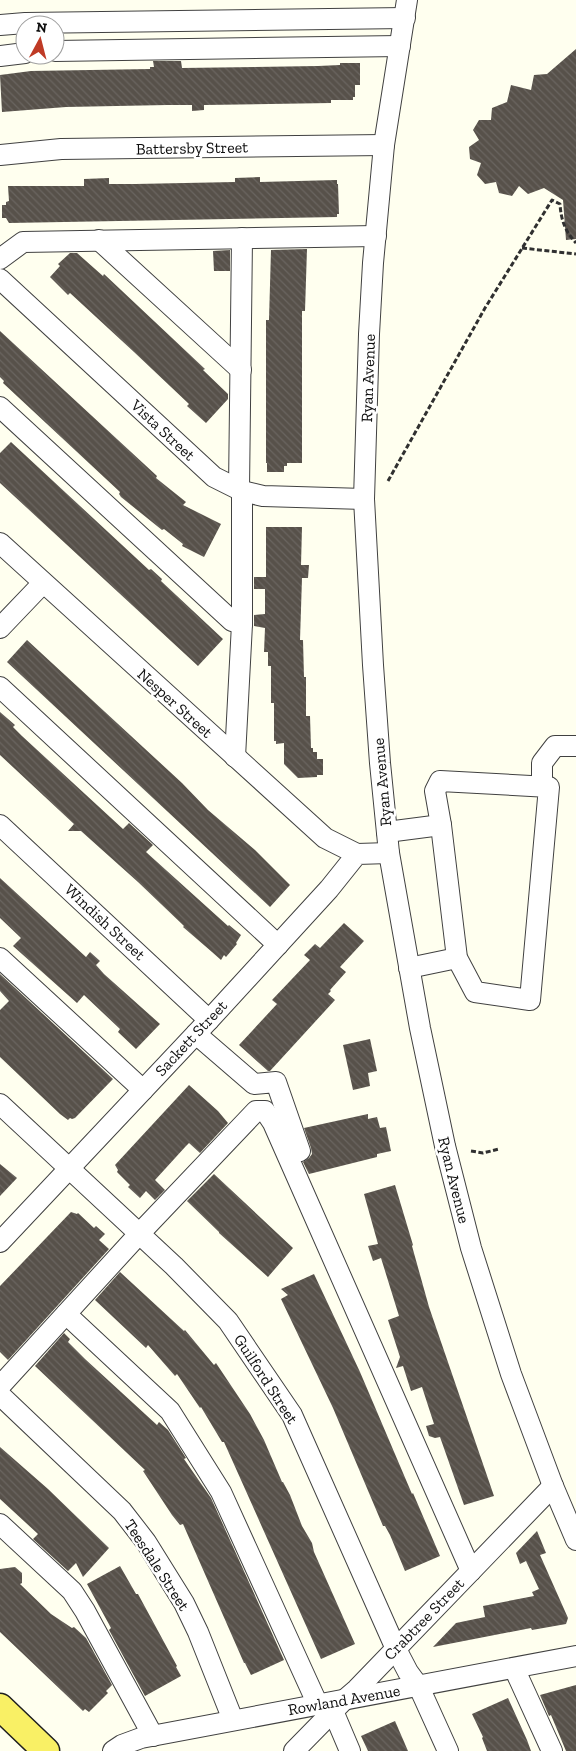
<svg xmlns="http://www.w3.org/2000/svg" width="576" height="1751" font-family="'Zilla Slab',serif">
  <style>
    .building { fill: url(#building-back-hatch) }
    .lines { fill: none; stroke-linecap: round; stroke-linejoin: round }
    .minor-casing { stroke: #414141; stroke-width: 22 }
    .major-casing { stroke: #1f1f1f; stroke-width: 29 }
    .path { stroke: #303030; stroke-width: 3; stroke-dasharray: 5 2.5; stroke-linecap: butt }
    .minor { stroke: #fff; stroke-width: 20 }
    .major { stroke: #f9f065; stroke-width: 26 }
    .labels { text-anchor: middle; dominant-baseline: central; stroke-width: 5; stroke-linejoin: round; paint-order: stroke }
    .street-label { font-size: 16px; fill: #0e0e0e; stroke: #fff }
  </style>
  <defs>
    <pattern id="building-back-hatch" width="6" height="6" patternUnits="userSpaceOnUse" patternTransform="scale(1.25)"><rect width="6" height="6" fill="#57514a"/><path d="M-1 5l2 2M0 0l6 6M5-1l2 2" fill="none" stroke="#6a6560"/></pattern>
  </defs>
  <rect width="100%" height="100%" fill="#ffffef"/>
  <g class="building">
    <path d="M576 49V239L566 240 563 200 544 188 528 194 519 186 512 196 499 193 496 182 485 184 477 175 481 163 470 159 469 147 479 140 473 130 479 120H491L492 108 507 102 511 85 531 90 534 75 547 74Z"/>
    <path d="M153 61H181L182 68 318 66 340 65V63H360V85H355V97H353V100H331V103L204 105V110L192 111V105H167L66 107 2 112 0 75 31 71 150 69V67H154Z"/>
    <path d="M260 177V182L337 180V184H338L339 214H337V217L9 223 6 218H2V205H6V202L9 201 8 186H84V179L109 178V184H135L235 182V178Z"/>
    <path d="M307 249 305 311H302V463H287V466H284V472H267V463H266V320H269L271 250Z"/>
    <path d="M230 250V271H214L213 251Z"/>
    <path d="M70 253H77L103 276 104 274 205 369 203 370 228 394V399L206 423 187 406 189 404 134 352 70 293 68 295 50 277 60 266 58 264Z"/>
    <path d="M0 331 157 476 156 478 186 502 183 505 221 524 204 557 182 546 183 544 164 529 162 530 121 497 119 494 120 492 3 383 4 381 0 377Z"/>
    <path d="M11 442 149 570 151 569 162 579 161 581 223 639 198 666 0 483V453Z"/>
    <path d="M266 527H302L301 565H309L308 578H302L300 640H303L304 677H306V716H310L311 748H313V752H317V759H323V775H317V777L298 778 284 764V743L276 744V741H274V703H271V666H268V652H264L265 628 254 626V615L265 614V589H254V577H266Z"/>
    <path d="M27 640 182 783 208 810 255 850 290 885 270 907 7 662Z"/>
    <path d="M0 712 15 725 13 727 22 736 123 829 129 823 153 845 146 852 228 926 229 925 241 935 236 943 237 944 226 957 224 955 221 960 212 952 183 927 184 926 138 882 81 831H68L74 824 0 755Z"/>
    <path d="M0 878 86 957 90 952 100 961 96 965 104 974 160 1024 136 1049 118 1032 120 1029 84 995 77 1003 13 946 21 938 0 918Z"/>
    <path d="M344 923 364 941 340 967 346 972 330 990 331 991 328 994 335 1000 270 1071H268L239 1045 277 1004 272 1000 310 960 304 955 315 944 320 948Z"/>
    <path d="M0 974 113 1079 75 1118 72 1119 70 1118 68 1120 60 1114 0 1057V1010L9 1001 0 991Z"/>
    <path d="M370 1039 377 1071 368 1073 370 1086 353 1090 343 1045Z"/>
    <path d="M189 1085 218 1111 228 1123 200 1153 189 1143 186 1146 155 1180 165 1190 155 1200 146 1191 140 1198 128 1187 130 1185 117 1172 118 1170 115 1165Z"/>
    <path d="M368 1114V1119L377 1117 380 1128 386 1127 391 1151 377 1154V1157L309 1174 303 1162 309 1158 312 1154 311 1148 304 1128Z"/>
    <path d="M0 1164 17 1178 0 1196Z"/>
    <path d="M214 1174 293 1248 268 1277 219 1233V1232L187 1201Z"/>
    <path d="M395 1185 413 1245 412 1246 429 1307 494 1496 464 1505 440 1437 435 1438 429 1436 426 1426 434 1424 422 1387 411 1391 403 1366 396 1368 400 1357 388 1320 399 1316 381 1258 373 1261 368 1246 378 1244 364 1194Z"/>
    <path d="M71 1212 77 1214 78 1213 94 1228 96 1226 105 1234 99 1240 109 1249 8 1360 0 1352V1286Z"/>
    <path d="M120 1272 184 1331 185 1330 214 1365 216 1363 250 1414 264 1440 282 1482H283L290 1495 302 1526 312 1543 314 1552 355 1644 321 1659 224 1442H222L201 1407 200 1408 177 1374 175 1376 148 1345 146 1348 95 1300Z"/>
    <path d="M314 1274 360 1372 412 1494 413 1493 440 1556 405 1571 390 1535 385 1526H383L333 1408 281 1299 288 1295 281 1289Z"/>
    <path d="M64 1333 70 1339 68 1342 85 1359 157 1425 159 1422 168 1430 186 1458 184 1459 211 1498 284 1660 251 1675 245 1663H244L183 1524 180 1525 172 1515 143 1471 145 1470 35 1366Z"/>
    <path d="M0 1447 48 1489 109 1548 83 1577 76 1563 68 1571 33 1539 38 1534 0 1499Z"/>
    <path d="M537 1531 546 1553 540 1555 568 1618 566 1624 532 1630 531 1628 433 1647 456 1623 485 1617 483 1606 534 1596 532 1592 539 1589 526 1561 520 1564 516 1553Z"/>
    <path d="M120 1566 136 1594H138L177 1666 176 1667 181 1676 145 1696 109 1630 111 1628 87 1584Z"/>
    <path d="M15 1567 22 1573V1583L20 1584 51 1614 72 1628 74 1627 86 1638 112 1685 106 1691 108 1693 89 1712 85 1709 83 1711 0 1632V1569Z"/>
    <path d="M576 1685V1751H566L551 1715 549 1716 540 1695Z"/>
    <path d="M508 1698 527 1740 531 1751H487L482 1738 483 1737 472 1714Z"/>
    <path d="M395 1721 408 1751H368L361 1736Z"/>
  </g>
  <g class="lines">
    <defs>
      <g id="minor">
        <path d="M407 0 384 145 373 263 369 334 364 499 373 665 380 763 389 853 420 1028 445 1146 471 1248 511 1374 553 1486 576 1540"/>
        <path d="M0 25 25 23 405 18"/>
        <path d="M55 51 400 46"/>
        <path d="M0 56 25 53"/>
        <path d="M0 155 61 149 384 145"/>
        <path d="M99 240 241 370"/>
        <path d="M0 259 23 242 376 236"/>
        <path d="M0 279 214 477 242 491 263 496 364 499"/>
        <path d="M0 407 232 621 242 624"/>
        <path d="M239 489 242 238"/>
        <path d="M0 543 325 838 357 854"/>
        <path d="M0 628 43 583"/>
        <path d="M0 687 278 945"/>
        <path d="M235 757 242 624V491"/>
        <path d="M440 781 549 787 530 1000 475 992 457 958 441 825 435 791Z"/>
        <path d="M542 786V763L555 746H576"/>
        <path d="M0 825 209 1020"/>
        <path d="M387 832 441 825"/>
        <path d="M0 958 143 1090"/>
        <path d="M409 968 457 958"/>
        <path d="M196 1034 254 1084 276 1082 300 1151"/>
        <path d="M0 1104 174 1266 228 1321 292 1415 396 1649 408 1672 419 1687 448 1751"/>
        <path d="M0 1242 209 1020 329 889 357 854 389 853"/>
        <path d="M66 1314 170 1411 221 1492 318 1705"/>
        <path d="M0 1386 139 1234 256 1111H265L273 1123 471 1571"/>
        <path d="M0 1395 122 1511 146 1542 184 1603 198 1632 233 1720"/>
        <path d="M0 1524 72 1591 85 1611 153 1736"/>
        <path d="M514 1668 552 1751"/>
        <path d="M333 1711 350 1751"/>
        <path d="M113 1751 122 1745 141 1738 576 1656"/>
        <path d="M294 1751 343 1701 357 1689 553 1486"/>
      </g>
      <path id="major" d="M0 1707 46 1751"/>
    </defs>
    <use href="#minor" class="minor-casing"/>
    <use href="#major" class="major-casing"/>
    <g class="path">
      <path d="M522 248 576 254"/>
      <path d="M388 481 485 308 552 200 560 204C561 220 565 231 576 243"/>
      <path d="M471 1151 483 1153 499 1149"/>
    </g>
    <use href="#minor" class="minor"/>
    <use href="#major" class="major"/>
  </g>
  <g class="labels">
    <g class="street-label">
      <text transform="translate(192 148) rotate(-1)">Battersby Street</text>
      <text transform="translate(368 378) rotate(-88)">Ryan Avenue</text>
      <text transform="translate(163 430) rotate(43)">Vista Street</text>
      <text transform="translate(175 703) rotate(42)">Nesper Street</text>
      <text transform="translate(382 782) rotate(-95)">Ryan Avenue</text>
      <text transform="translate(105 922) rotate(43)">Windish Street</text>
      <text transform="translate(191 1038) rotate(-47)">Sackett Street</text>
      <text transform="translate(454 1180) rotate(76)">Ryan Avenue</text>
      <text transform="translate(266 1379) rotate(57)">Guilford Street</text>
      <text transform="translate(157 1565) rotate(57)">Teesdale Street</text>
      <text transform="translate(424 1619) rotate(-46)">Crabtree Street</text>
      <text transform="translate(344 1700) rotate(-10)">Rowland Avenue</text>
    </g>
  </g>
  <g transform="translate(40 40) rotate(7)"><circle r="24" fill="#ffffff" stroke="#9f9f9f"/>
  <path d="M0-4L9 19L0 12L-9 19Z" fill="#bf3a25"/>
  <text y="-8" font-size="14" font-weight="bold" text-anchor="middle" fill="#0e0e0e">N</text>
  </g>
</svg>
